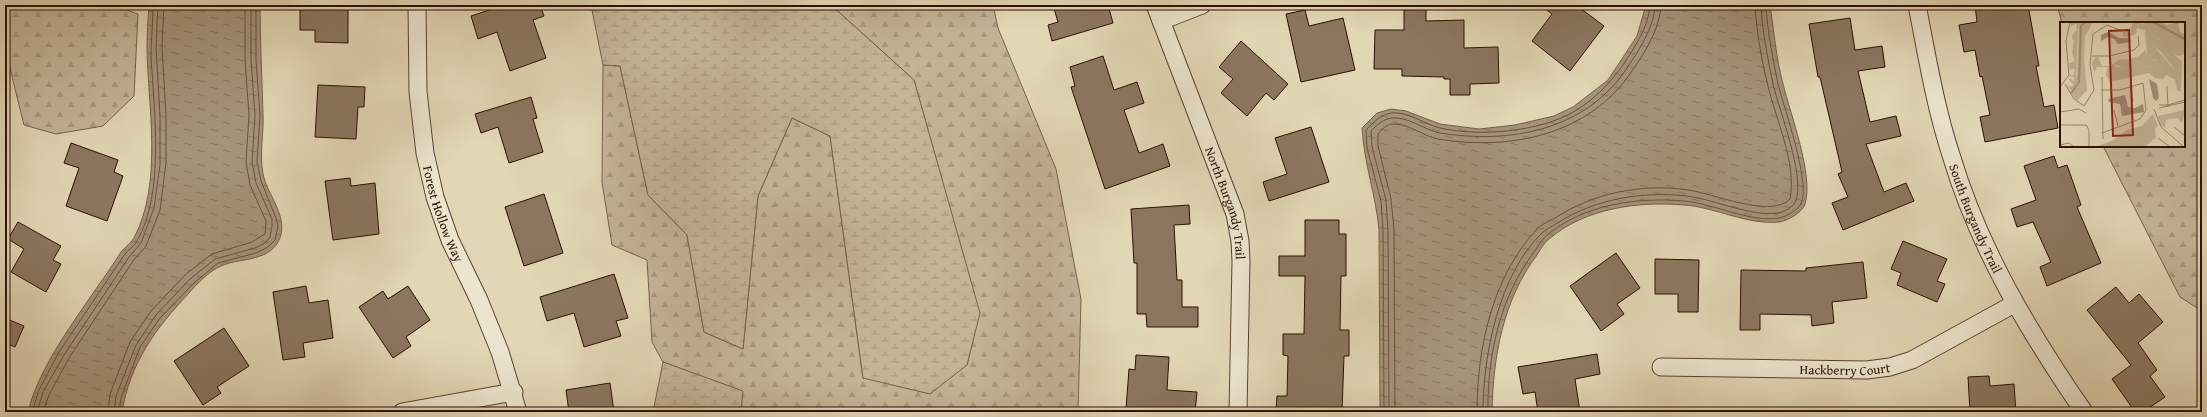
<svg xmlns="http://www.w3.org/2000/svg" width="2207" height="417" font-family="'Gentium Book Plus',serif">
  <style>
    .forest { fill: url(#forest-firs); stroke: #78624c }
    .wetland { fill: url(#wetland-marsh); stroke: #78624c }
    .water { fill: url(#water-ripples); stroke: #745f49 }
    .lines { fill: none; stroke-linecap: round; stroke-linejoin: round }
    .shore { stroke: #68523e; stroke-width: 1 }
    .building { fill: #8b775f; stroke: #2c1003 }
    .minor-casing { stroke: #5a422f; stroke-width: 19 }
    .minor { stroke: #ece4ce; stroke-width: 17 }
    .labels { text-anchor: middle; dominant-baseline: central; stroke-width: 3.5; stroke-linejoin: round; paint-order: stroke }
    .street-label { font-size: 13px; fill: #2c1003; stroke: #ece4ce }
    .inset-river { fill: none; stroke: #a49378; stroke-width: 2 }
    .inset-road { fill: none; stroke: #99876d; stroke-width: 1 }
    .view { fill: #8f2418; fill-opacity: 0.15; stroke: #8f2418; stroke-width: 2 }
    .inset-edge { fill: none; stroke: #2c1003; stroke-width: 2 }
  </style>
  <defs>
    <pattern id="forest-firs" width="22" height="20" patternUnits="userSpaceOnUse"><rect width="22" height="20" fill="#c3b496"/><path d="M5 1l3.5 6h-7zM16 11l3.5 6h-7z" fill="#a89a80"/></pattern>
    <pattern id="wetland-marsh" width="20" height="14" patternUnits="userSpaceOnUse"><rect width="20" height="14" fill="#c3b496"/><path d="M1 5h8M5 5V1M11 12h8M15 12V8" fill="none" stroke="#a89a80"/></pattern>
    <pattern id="water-ripples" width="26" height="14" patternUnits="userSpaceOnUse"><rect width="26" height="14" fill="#a49378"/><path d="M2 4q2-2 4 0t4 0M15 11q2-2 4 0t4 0" fill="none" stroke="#867760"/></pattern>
  </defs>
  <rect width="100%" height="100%" fill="#e2d6b4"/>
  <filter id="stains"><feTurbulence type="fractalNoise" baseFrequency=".005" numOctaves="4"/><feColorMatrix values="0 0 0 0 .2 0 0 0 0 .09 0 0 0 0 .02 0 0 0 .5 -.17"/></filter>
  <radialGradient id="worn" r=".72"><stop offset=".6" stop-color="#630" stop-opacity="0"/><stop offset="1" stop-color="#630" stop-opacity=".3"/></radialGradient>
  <g class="forest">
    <path d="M5 5H113L138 14 134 96 103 126 56 134 24 125 5 48Z"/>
    <path d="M831 5H993L998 28 1056 169 1081 299 1078 412H741L742 391 663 362 652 342 647 260 612 245 602 182 603 65 620 66 648 195 687 235 704 332 743 349 758 196 792 118 830 136 863 378 967 365 979 313 914 80Z"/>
    <path d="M2057 5H2202V311L2180 297 2103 146H2184V23H2062Z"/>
  </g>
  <g class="wetland">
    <path d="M591 5H831L914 80 980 313 967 365 930 394 863 378 830 136 792 118 758 196 743 349 704 332 687 235 648 195 620 66 603 65Z"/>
    <path d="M663 362 743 391 741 412H653Z"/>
  </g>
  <g class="water">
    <path d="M149 5H260C260 41 262 77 263 114 264 134 259 153 263 174 267 195 291 219 278 242 267 262 238 258 221 266 209 271 197 284 189 293 156 328 130 363 122 412H28C40 360 92 298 121 252 125 247 131 243 134 238 163 183 148 107 147 48 147 34 148 19 149 5Z"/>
    <path d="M1646 5H1770C1774 31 1776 58 1783 84 1790 113 1814 176 1805 204 1802 213 1787 221 1779 222 1746 225 1715 207 1684 205 1639 201 1585 208 1549 239 1544 243 1540 250 1537 255 1503 300 1493 357 1492 412H1380L1379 230C1376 196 1364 163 1362 128L1377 113 1391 109 1406 111 1440 124 1479 129 1515 125 1554 116 1573 107 1608 80 1637 36Z"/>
  </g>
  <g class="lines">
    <g class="shore">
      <path d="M32 412 39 390 59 352 125 254C128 250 134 246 137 241 165 193 154 110 151 57 151 40 153 22 153 5"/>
      <path d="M37 412 43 392 64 355 129 257 141 243 154 208 160 165V116L156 47 158 5"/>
      <path d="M43 412 49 395 69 358 133 261 146 246 160 210 166 163V116L162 47 164 5"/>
      <path d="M108 412 110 394 130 342 151 311 186 274 212 254 252 242 265 234 266 221 250 185 246 162 249 115 245 60V5"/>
      <path d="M114 412 116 396 136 345 156 315 190 279 215 259 255 248 265 243 270 237 272 226V219L256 183 252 162 255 115 251 60V5"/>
      <path d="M119 412 121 398 140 347 160 318 194 283 218 263 256 253 268 247 275 240 278 226 276 218 261 181 257 162 260 115 256 60V5"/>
      <path d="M1384 412 1383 230 1381 201 1367 148 1366 130C1374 122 1380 115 1391 113 1407 111 1424 124 1440 128 1479 137 1540 132 1575 111 1595 99 1610 83 1623 65 1634 48 1649 27 1650 5"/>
      <path d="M1389 412 1388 230 1386 200 1372 147 1371 131C1377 125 1382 120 1391 118 1408 116 1424 130 1440 133 1510 144 1585 131 1627 68 1639 50 1654 28 1655 5"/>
      <path d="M1395 412 1394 229 1391 199 1378 146V134C1382 129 1386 125 1392 124 1408 123 1423 136 1438 139 1511 151 1589 135 1632 71 1645 52 1660 29 1661 5"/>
      <path d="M1477 412C1477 349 1492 277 1537 229 1542 224 1549 221 1555 218 1593 193 1643 183 1688 190 1712 193 1772 219 1790 199 1797 164 1776 120 1768 86 1762 63 1756 28 1755 5"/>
      <path d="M1483 412C1483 355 1499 274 1542 233 1546 229 1553 226 1559 222 1596 199 1642 191 1686 196 1715 199 1749 217 1778 213 1784 212 1794 207 1796 200 1805 176 1779 110 1773 84 1768 59 1762 31 1761 5"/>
      <path d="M1488 412C1487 356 1500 297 1534 252 1538 247 1541 240 1546 236 1583 204 1638 197 1684 201 1712 203 1751 223 1779 218 1786 217 1797 210 1801 204 1811 183 1784 108 1778 84 1773 59 1767 30 1766 5"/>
    </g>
  </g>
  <g class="building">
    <path d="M300 5H348V43L315 42V30H300Z"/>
    <path d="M494 5H540L544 16 533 20 546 58 510 71 497 32 478 39 471 16 495 8Z"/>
    <path d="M1053 5H1108L1113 23 1052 41 1048 25 1058 22Z"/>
    <path d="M1404 5H1426V21L1464 20V48L1498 47 1499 83 1470 84V95H1450V79H1444V77L1402 76V69H1374L1375 30H1404Z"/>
    <path d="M1540 5H1576L1604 26 1570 71 1532 41 1552 14Z"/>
    <path d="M1975 5H2028L2039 66H2036L2044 107 2054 105 2058 128 1985 142 1980 117 1990 115 1982 76 1980 77 1975 50 1964 52 1959 25 1977 22Z"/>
    <path d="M1305 10 1309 26 1343 18 1355 70 1301 82 1286 14Z"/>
    <path d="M1850 18 1855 50 1882 46 1885 67 1858 71 1870 122 1896 116 1901 136 1866 144 1884 192 1906 183 1914 201 1843 230 1832 203 1848 197 1838 174 1842 172 1820 77H1818L1809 24Z"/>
    <path d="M1241 41 1288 84 1274 100 1266 93 1247 116 1221 93 1233 79 1219 67Z"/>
    <path d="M1103 56 1114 90 1137 82 1144 103 1124 110 1139 153 1163 144 1170 166 1105 189 1071 87 1075 86 1070 67Z"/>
    <path d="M318 85 365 87 364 107H358L356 139 315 137Z"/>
    <path d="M531 97 537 118 533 119 543 152 509 163 498 127 481 133 475 114Z"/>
    <path d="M1311 127 1329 182 1269 201 1263 182 1287 174 1275 138Z"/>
    <path d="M71 143 118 160 114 172 123 176 107 221 66 206 79 168 64 163Z"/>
    <path d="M2054 156 2058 168 2067 165 2081 205 2077 207 2101 263 2047 286 2040 267 2051 262 2033 222 2017 227 2011 209 2036 200 2024 166Z"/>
    <path d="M350 178 351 186 375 183 379 234 333 240 325 181Z"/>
    <path d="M544 194 563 253 524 266 505 207Z"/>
    <path d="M1189 205 1190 224 1174 225 1177 280H1182V307H1198V327H1147L1146 314H1137V263H1134L1131 209Z"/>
    <path d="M1305 220H1339V234H1346V276H1341L1340 330H1349V356H1344L1342 412H1276L1277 396H1287L1288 356 1283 355V334H1304L1305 276H1279V256H1305Z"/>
    <path d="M18 222 61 246 53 260 61 264 46 292 11 272 24 249 8 239Z"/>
    <path d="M1903 241 1947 259 1937 281 1945 284 1937 302 1897 285 1901 273 1891 269Z"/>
    <path d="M1616 253 1640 288 1617 304 1624 314 1601 331 1570 286Z"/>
    <path d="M1655 259 1699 260 1698 312H1678V294H1655Z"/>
    <path d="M1863 262 1867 298 1832 302 1834 323 1812 326 1811 315 1760 314V330H1740L1741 270 1806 271V268Z"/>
    <path d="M614 274 628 318 616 321 621 336 584 347 574 313 547 321 540 297Z"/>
    <path d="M306 286 309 303 328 300 333 338 303 343 305 357 283 360 273 292Z"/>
    <path d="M408 286 430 320 406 337 411 346 393 358 359 307 383 291 388 299Z"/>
    <path d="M2116 287 2129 303 2139 294 2163 322 2138 343 2157 370 2150 376 2165 397 2143 412H2135L2112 379 2131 365 2087 310Z"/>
    <path d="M5 318 24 326 15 347 5 343Z"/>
    <path d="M224 328 249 366 217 387 221 393 203 405 174 361Z"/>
    <path d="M1597 354 1600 374 1575 379 1580 412H1538L1535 392 1523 394 1518 367Z"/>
    <path d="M1136 355 1169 357 1167 390 1197 392 1195 412 1126 409 1129 369 1135 370Z"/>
    <path d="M1989 376 1990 386 2014 384 2016 412H1970L1968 377Z"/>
    <path d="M610 383 614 412H569L566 390Z"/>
  </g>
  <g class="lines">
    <defs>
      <g id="minor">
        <path id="s1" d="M417 5 418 92 425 153 435 197 450 240 479 300 500 352 518 412"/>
        <path id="s2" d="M1155 5 1235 214 1240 241 1241 261 1238 412"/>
        <path id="s3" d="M1917 5C1927 56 1935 106 1951 155 1979 249 2029 332 2084 412"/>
        <path d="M1161 21 1202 5"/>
        <path id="s4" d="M1661 367 1867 370 1890 367 1912 360 2014 304"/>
        <path d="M402 412 514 392"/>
      </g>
    </defs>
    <use href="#minor" class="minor-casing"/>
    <use href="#minor" class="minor"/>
  </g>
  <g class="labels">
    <g class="street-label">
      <text stroke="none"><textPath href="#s2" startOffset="211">North Burgandy Trail</textPath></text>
      <text stroke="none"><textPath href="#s1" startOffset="212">Forest Hollow Way</textPath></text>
      <text stroke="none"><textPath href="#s3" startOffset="222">South Burgandy Trail</textPath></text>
      <text stroke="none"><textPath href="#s4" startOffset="184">Hackberry Court</textPath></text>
    </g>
  </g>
  <g transform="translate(2060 22)">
    <rect width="125" height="125" fill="#e2d6b4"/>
    <path d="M93 14 105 21 109 28 122 39 121 70 117 68 113 45 101 30 88 20 87 16Z" fill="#c3b496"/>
    <path d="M11 0H21L18 7 16 59 11 69 6 62 10 65 14 63 9 58 10 56 14 59V55L10 54V52L13 54 15 48 12 46 10 49 9 42 15 39 12 31 14 18 12 17 13 11 17 8 16 1 11 5ZM29 0H33L25 14 24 38 27 68 17 79 13 74 17 73 22 65 23 12ZM73 0 88 3 107 12 116 21 125 22V32L119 34 110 30 99 17 93 14 87 17 113 46 116 58 106 53 103 57 95 56 89 51 50 60 46 53 48 45H37L34 50 32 41 35 35H38L42 44H51L58 38 67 37 54 44 65 46 67 52 71 47 103 43 97 37 88 40 96 32 87 34 85 8 77 6 76 12 68 15 63 14V10L70 7ZM125 88 122 101 117 96 106 98 105 106 100 102 98 94ZM93 92 98 104 95 107 96 115 85 125H35L52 119 67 108 82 104Z" fill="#c3b496"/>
    <path d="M29 0 23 12 22 65 17 73 13 74 11 69 17 54 19 1ZM80 0H100L107 3 118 0 120 10 125 13V22L116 21 107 12ZM85 28 87 34 97 32 88 40 100 37 104 38 103 43 71 47 67 52 56 55 52 53V50L64 46 54 42 79 34Z" fill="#c3b496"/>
    <path d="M48 10 59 16H69L71 20 58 22 54 17 48 15 41 19V13ZM89 57 97 62 99 76 96 79 93 76ZM65 73 68 85 75 86 83 82 84 90 62 94 60 82 49 80 48 77Z" fill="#a49378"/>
    <path class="inset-river" d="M93 0 125 17M11 71 19 60 21 4 25 0"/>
    <path class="inset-road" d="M32 34H49L74 28 79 23 78 14M42 55 43 117M5 62 14 77 24 84 34 68 30 43 33 12 47 3 62 9M70 63 73 79M107 64 108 85M0 65 9 53 6 19 10 0M41 68H60L83 61 86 88 80 97 42 111M99 83H108L125 78M99 86 125 80M94 87 101 105 124 125M54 88 58 104M0 90 19 87 26 91M0 103H26L29 108V125M114 105 125 114M98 116 110 125M0 123 9 121 14 125"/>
    <path class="view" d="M69 8 73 113 53 114 49 9Z"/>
    <rect width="125" height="125" class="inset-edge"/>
  </g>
  <rect width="2207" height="417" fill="none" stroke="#e2d6b4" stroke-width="20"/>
  <rect x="6" y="6" width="2195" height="405" fill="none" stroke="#2c1003" stroke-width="2"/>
  <rect x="10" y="10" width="2187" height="397" fill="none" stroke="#2c1003"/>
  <rect width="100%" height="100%" filter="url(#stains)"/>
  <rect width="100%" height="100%" fill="url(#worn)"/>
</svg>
